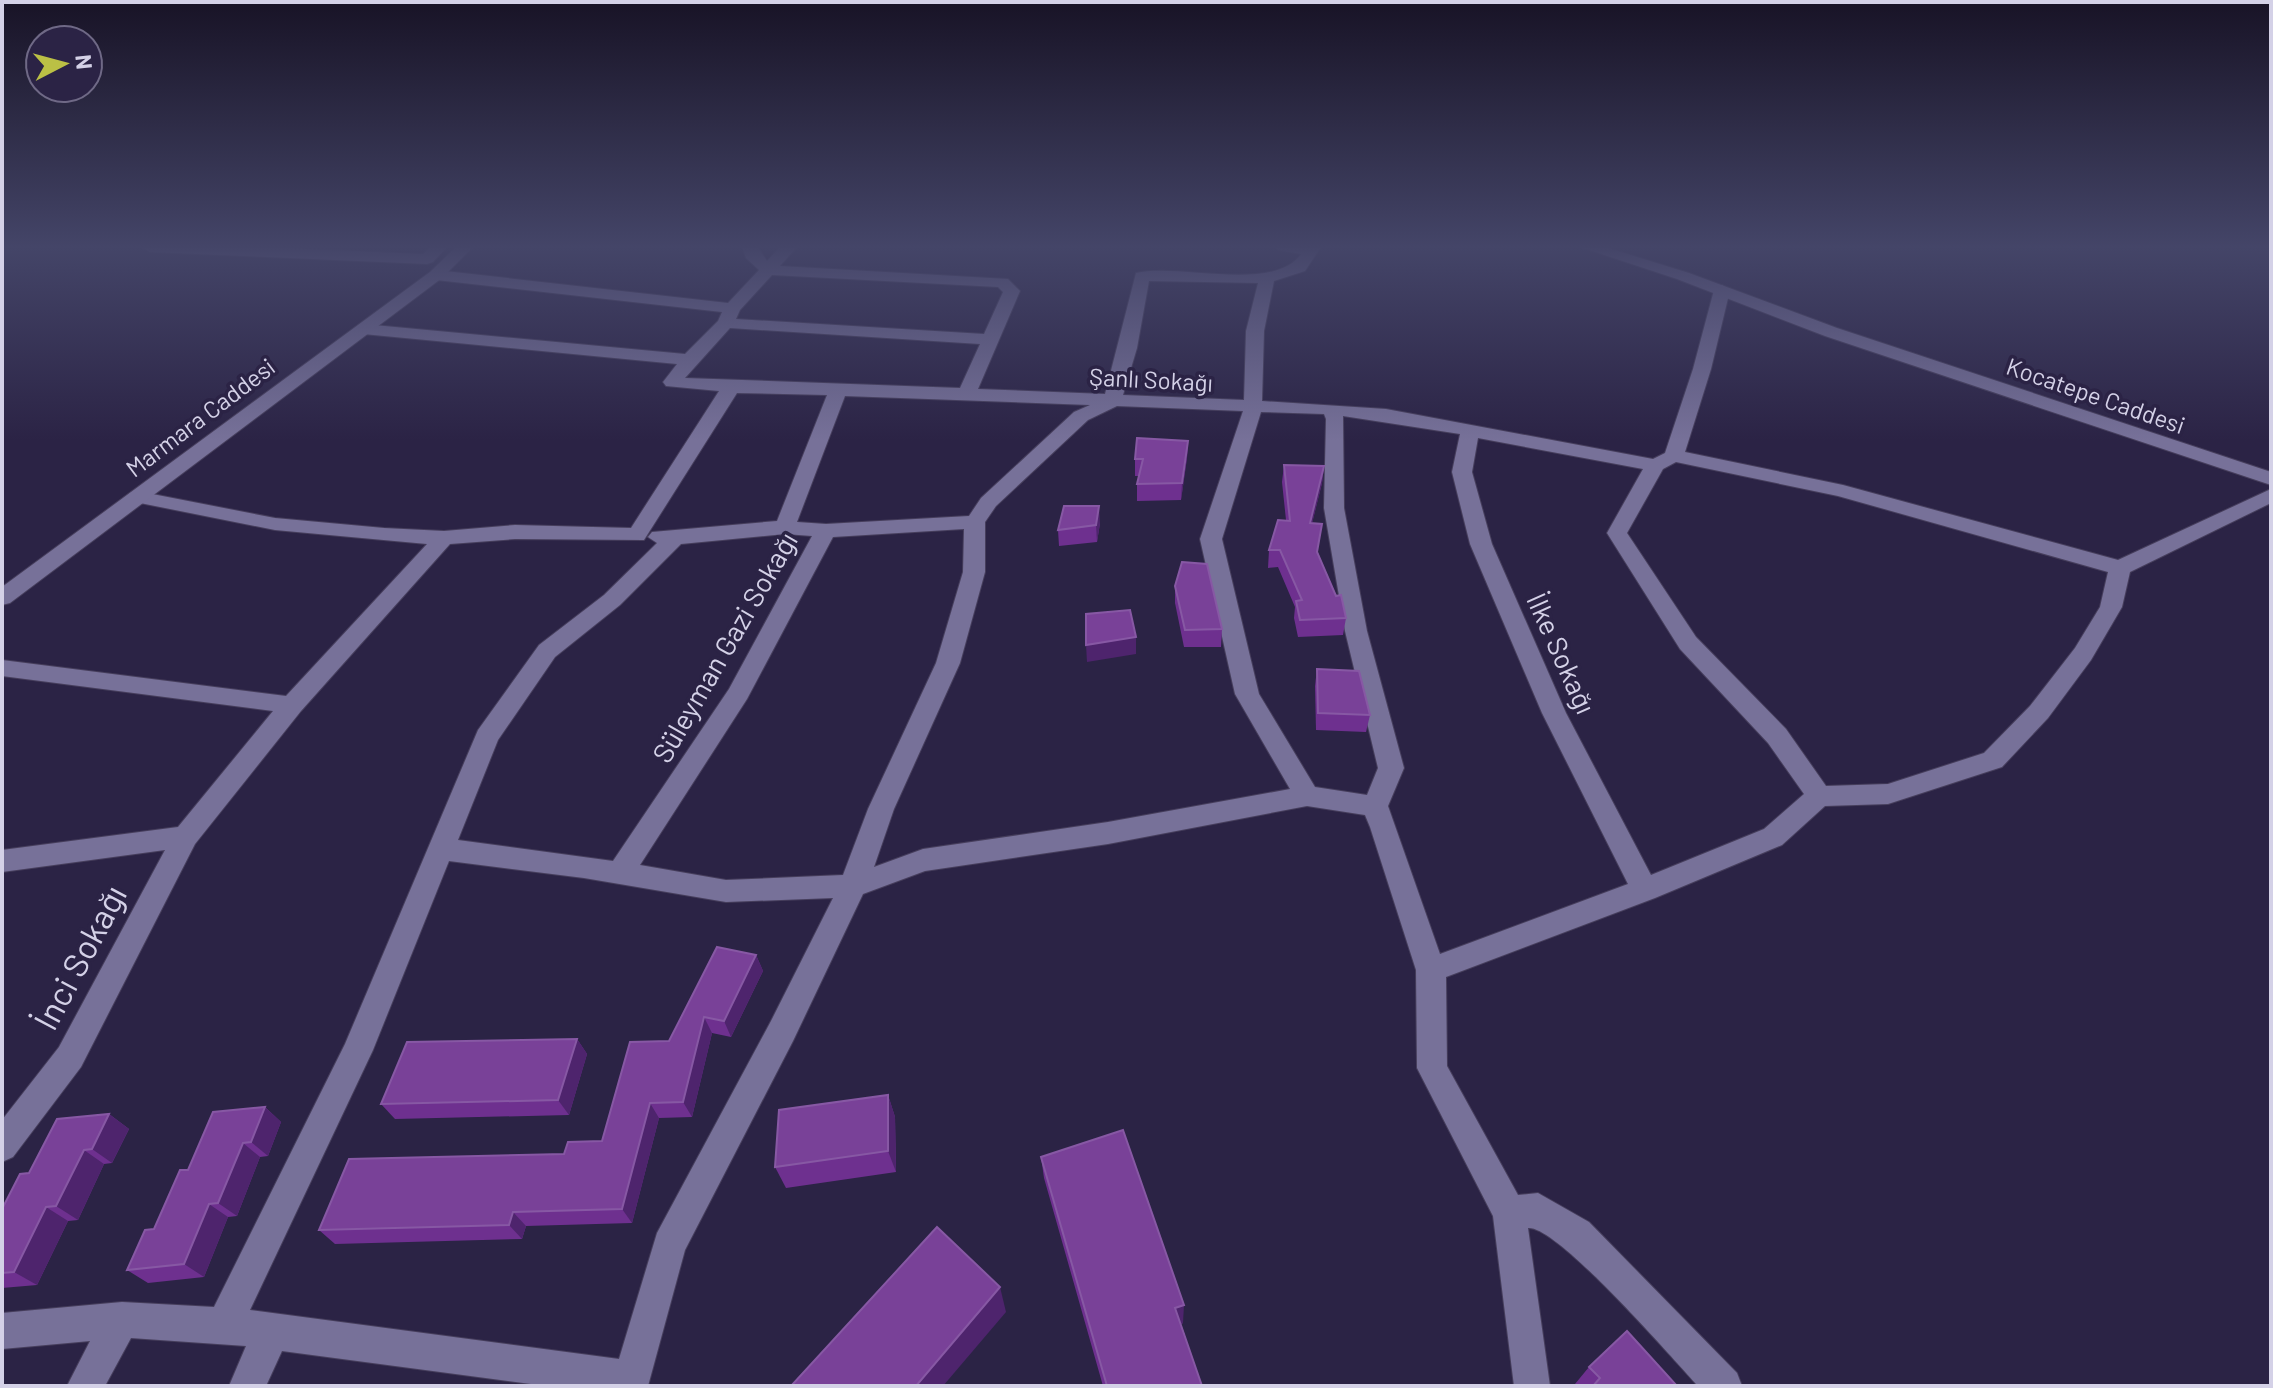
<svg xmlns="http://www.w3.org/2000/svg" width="2273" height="1388" font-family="Barlow,sans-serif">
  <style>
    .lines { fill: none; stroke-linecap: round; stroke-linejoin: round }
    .street-casing { stroke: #463e5c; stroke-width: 2 }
    .secondary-casing { stroke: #463e5c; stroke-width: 2 }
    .street { fill: #777199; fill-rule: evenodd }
    .secondary { fill: #777199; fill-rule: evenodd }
    .wall { fill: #6e308f }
    .shaded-wall { fill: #4e246d }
    .building { fill: #794198; stroke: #8758a4; stroke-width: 2 }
    .labels { text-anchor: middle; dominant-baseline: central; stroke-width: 7; stroke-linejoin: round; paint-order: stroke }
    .far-street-label { font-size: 24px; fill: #d4d1e7; stroke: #2b2345 }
    .street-label { font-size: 28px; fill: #d4d1e7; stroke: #2b2345 }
    .near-street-label { font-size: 34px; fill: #d4d1e7; stroke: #2b2345 }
  </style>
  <rect width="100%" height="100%" fill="#2b2345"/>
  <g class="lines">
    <defs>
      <g id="street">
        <path d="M142 247H260L423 254 430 247H447L433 262 427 264 150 252Z"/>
        <path d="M742 247H758L767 261 780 247H797L780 266 1008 279 1020 291 978 389 1105 394 1136 273C1179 263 1274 293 1301 254L1278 250 1276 247H1321L1305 271 1274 281 1264 331 1262 401 1386 409 1653 459 1665 453 1693 369 1714 290 1722 285 1730 290 1711 369 1685 452 1843 485 2118 560 2271 489V503L2130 572 2122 607 2091 660 2048 718 2002 767 1888 804 1825 806 1782 845 1655 898 1446 977 1447 1066 1518 1195 1538 1193 1589 1222 1737 1373 1742 1386H1698C1673 1359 1557 1225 1528 1228L1550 1386H1514L1493 1216 1417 1068 1416 970 1370 827 1365 815 1307 806 1108 844 925 871 863 894 793 1041 685 1250 648 1386H546L282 1351 266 1386H229L246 1346 131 1338 105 1386H67L90 1341 2 1349V1313L122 1302 214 1307 345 1044 478 730 539 645 604 595 657 543 648 537 652 532 777 521 827 395 737 393 644 540 515 539 450 544 301 711 195 844 81 1067 13 1157 2 1162V1120L59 1047 165 850 2 872V850L178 827 273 711 2 676V660L286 696 427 544 275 530 130 501 127 497 130 493 137 491 275 518 384 528 444 531 515 525 631 528 719 391 666 386 663 382 677 364 363 334 354 329 363 324 685 354 718 321 722 312 436 280 428 275 436 270 728 303 759 270 746 258ZM772 275 998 287 1003 292 984 334 736 319 740 310ZM1149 281 1258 283 1246 331 1244 400 1123 395 1137 348ZM730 328 980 344 960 388 685 378ZM845 396 1090 405 1074 412 981 498 969 516 826 524 797 522ZM1117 406 1243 411 1200 539 1235 694 1290 789 1108 822 923 849 874 867 894 809 960 663 985 572V522L996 506 1088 420ZM1261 412 1324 414 1326 419 1324 508 1345 631 1378 768 1367 795 1315 787 1259 694 1222 539ZM1343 416 1460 434 1452 472 1470 544 1542 713 1628 884 1440 954 1388 806 1404 768 1367 631 1344 508ZM1478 438 1643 469 1607 533 1680 649 1768 743 1804 794 1764 829 1651 875 1566 713 1492 544 1472 472ZM1676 462 1838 496 2108 572 2100 607 2075 648 2030 706 1984 753 1888 784 1826 786 1786 729 1696 637 1627 533 1663 469ZM964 529 963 572 936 663 868 809 843 875 726 880 640 865 747 699 833 537ZM785 534 812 536 729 689 613 861 458 840 498 740 555 657 620 605 681 544ZM449 861 584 878 726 902 833 898 771 1021 657 1233 619 1359 250 1310 373 1050Z"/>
      </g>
      <g id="secondary">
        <path d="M456 247H473L442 278 10 603 2 605V587L430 272Z"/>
        <path d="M1580 247H1605L1689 273 1837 328 2271 472V485L1825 336 1677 279Z"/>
      </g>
    </defs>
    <use href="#street" class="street-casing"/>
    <use href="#secondary" class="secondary-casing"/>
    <use href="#street" class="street"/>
    <use href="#secondary" class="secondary"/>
  </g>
  <g class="wall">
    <path d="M1188 441 1187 458 1181 500 1137 501V484L1139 476H1135V459Z"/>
    <path d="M1284 465 1324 466 1322 483 1312 523 1318 553 1346 618 1343 635 1298 637 1294 618 1295 607 1278 567 1268 568 1269 550 1286 520 1282 482Z"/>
    <path d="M1100 523 1097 542 1059 546 1058 530Z"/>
    <path d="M1175 586 1222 629 1221 647H1184L1175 603Z"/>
    <path d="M1317 669 1370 715 1366 732 1316 730 1315 686Z"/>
    <path d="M756 955 763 971 731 1037 712 1033 692 1117 659 1118 632 1223 526 1226 522 1239 335 1244 319 1230 564 1154 602 1141 669 1041Z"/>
    <path d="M577 1039 587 1054 569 1115 395 1119 381 1104Z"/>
    <path d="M888 1095 895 1117 896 1172 786 1188 775 1167Z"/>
    <path d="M265 1107 281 1122 268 1156 260 1157 237 1216 228 1217 204 1277 148 1283 127 1270 154 1229Z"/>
    <path d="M109 1114 129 1129 112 1163 104 1164 78 1220 68 1221 37 1285 2 1288V1209L29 1173Z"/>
    <path d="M1041 1157 1183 1323 1181 1324 1202 1386H1103L1044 1178Z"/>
    <path d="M1589 1367 1677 1386H1577L1575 1384Z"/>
  </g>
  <g class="shaded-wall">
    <path d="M1188 441 1187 458 1181 500 1182 483Z"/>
    <path d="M1324 466 1322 483 1308 540 1310 523Z"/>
    <path d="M1099 506 1100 523 1097 542 1096 525Z"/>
    <path d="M1136 637V654L1087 662 1086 645Z"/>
    <path d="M756 955 763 971 731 1037 724 1021Z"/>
    <path d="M704 1017 712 1033 692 1117 683 1102Z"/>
    <path d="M577 1039 587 1054 569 1115 558 1100Z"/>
    <path d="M888 1095 895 1117 896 1172 888 1151Z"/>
    <path d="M650 1103 659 1118 632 1223 622 1209Z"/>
    <path d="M265 1107 281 1122 268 1156 251 1142Z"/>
    <path d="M109 1114 129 1129 112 1163 92 1149Z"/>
    <path d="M243 1143 260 1157 237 1216 218 1203Z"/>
    <path d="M84 1150 104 1164 78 1220 56 1206Z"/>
    <path d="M209 1204 228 1217 204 1277 184 1264Z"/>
    <path d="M46 1207 68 1221 37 1285 14 1272Z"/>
    <path d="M513 1212 526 1226 522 1239 509 1225Z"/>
    <path d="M1000 1287 1006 1312 943 1386H916Z"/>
    <path d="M1184 1305 1183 1323 1174 1327 1175 1308Z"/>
  </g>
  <g class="building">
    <path d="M1137 438 1188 441 1182 483 1137 484 1143 459H1135Z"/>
    <path d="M1284 465 1324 466 1310 523 1322 524 1317 552 1336 596 1341 595 1346 618 1300 620 1296 601 1302 600 1280 550H1269L1278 520 1290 521Z"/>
    <path d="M1064 506H1099L1096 525 1058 530Z"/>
    <path d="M1182 562 1207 564 1222 629 1185 630 1175 586Z"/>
    <path d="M1130 610 1136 637 1086 645V614Z"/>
    <path d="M1317 669 1359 671 1370 715 1318 713Z"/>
    <path d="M717 947 756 955 724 1021 704 1017 683 1102 650 1103 622 1209 513 1212 509 1225 319 1230 349 1159 564 1154 568 1142 602 1141 630 1042 669 1041Z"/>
    <path d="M577 1039 558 1100 381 1104 407 1042Z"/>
    <path d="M888 1095V1151L775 1167 779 1110Z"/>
    <path d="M265 1107 251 1142 243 1143 218 1203 209 1204 184 1264 127 1270 145 1230 154 1229 180 1170H188L213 1112Z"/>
    <path d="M109 1114 92 1149 84 1150 56 1206 46 1207 14 1272 2 1273V1209L20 1174 29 1173 57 1119Z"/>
    <path d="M1123 1130 1184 1305 1175 1308 1202 1386H1107L1041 1157Z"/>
    <path d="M937 1227 1000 1287 916 1386H791Z"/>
    <path d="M1627 1331 1677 1386H1593L1600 1378 1589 1367Z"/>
  </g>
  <linearGradient id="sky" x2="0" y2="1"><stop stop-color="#181326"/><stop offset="0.56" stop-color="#444568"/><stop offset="1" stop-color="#444568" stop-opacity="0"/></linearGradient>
  <rect width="2273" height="441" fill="url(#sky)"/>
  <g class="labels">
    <g class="far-street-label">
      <text transform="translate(1151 379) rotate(3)">Şanlı Sokağı</text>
      <text transform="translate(2096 395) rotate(19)">Kocatepe Caddesi</text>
      <text transform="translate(200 417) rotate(-37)">Marmara Caddesi</text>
    </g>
    <g class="street-label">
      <text transform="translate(724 647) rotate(-60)">Süleyman Gazi Sokağı</text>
      <text transform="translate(1562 653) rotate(66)">İlke Sokağı</text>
    </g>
    <g class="near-street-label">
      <text transform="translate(79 957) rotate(-62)">İnci Sokağı</text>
    </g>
  </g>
  <rect width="2273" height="1388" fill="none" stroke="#d4d1e7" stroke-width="8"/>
  <g transform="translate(64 64) rotate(84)"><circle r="38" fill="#2b2345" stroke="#6f6986" stroke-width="2"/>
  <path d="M0-6L14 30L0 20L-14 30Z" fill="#bbc045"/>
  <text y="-12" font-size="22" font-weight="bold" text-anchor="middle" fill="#d4d1e7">N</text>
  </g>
</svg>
